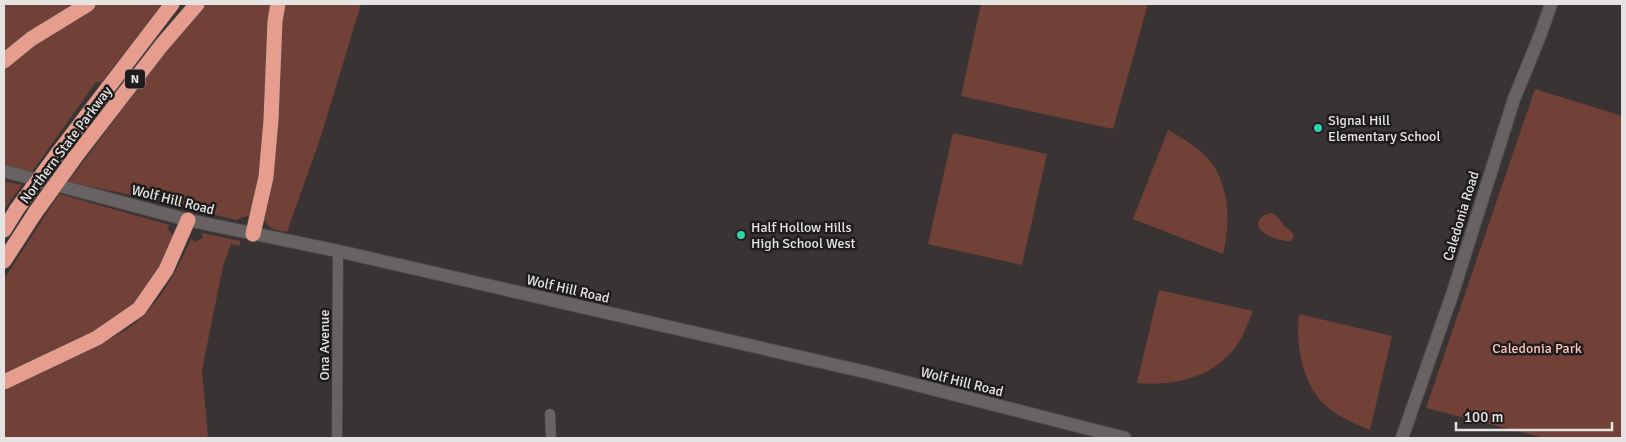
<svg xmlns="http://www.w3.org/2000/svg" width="1626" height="442" font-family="Signika,sans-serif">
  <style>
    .green { fill: #714037 }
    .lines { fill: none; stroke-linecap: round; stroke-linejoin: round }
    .street-casing { stroke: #53504f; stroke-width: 11 }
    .secondary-casing { stroke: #53504f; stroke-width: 14 }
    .highway-casing { stroke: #53504f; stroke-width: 16 }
    .street { stroke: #686362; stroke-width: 10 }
    .secondary { stroke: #686362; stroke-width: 12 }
    .highway { stroke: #e69d8e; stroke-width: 15 }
    .highway-bridge-casing { stroke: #53504f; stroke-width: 16; stroke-linecap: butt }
    .highway-bridge { stroke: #e69d8e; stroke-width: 15 }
    .poi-dot { fill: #2fd4aa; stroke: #1e1c1c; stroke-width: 2 }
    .labels { text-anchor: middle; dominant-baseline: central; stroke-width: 5; stroke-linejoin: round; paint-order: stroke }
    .shield { fill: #1e1c1c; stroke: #aaa8a7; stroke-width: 1 }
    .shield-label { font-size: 12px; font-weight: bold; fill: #e6e4e3 }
    .poi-label { font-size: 14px; fill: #e6e4e3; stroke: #1e1c1c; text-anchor: start }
    .street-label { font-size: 14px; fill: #e6e4e3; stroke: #1e1c1c }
    .park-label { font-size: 14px; fill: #fec5ba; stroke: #1e1c1c }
  </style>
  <rect width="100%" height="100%" fill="#393433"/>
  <g class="green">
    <path d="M7 4H75L38 28 4 53V6Z"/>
    <path d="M96 4H162L101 83 96 82 29 176 4 167V68L56 27Z"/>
    <path d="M204 4H272L262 175 250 218 247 216 236 220 156 200 68 182 183 28Z"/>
    <path d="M282 4H361L321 136 287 232C278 230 269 230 265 221L261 222Z"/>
    <path d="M981 4H1148L1113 129 961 96Z"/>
    <path d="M1535 89 1622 116V438H1545L1426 408Z"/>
    <path d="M1168 130C1184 139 1203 150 1214 166 1230 193 1230 225 1223 254L1133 219Z"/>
    <path d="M953 133 1047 154 1022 265 928 244Z"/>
    <path d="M4 181 22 185 4 210 6 212 4 216Z"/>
    <path d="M59 194 170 225 167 228 173 235H177C167 253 158 272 147 289 121 327 46 356 4 377V279Z"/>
    <path d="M1270 213C1278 214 1280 221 1285 227 1289 230 1291 230 1294 236L1291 241C1281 243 1245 230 1263 216 1265 215 1267 214 1270 213Z"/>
    <path d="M202 233 240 241V246L231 244 223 266 202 370 208 438H4V389C26 377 49 366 73 355 96 345 124 335 143 316 165 294 178 267 191 239L195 242 203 238Z"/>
    <path d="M1159 290 1253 311C1249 320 1246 329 1242 337 1221 375 1178 387 1137 383Z"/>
    <path d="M1299 314 1392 336 1370 430C1353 423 1333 415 1320 400 1301 376 1296 344 1299 314Z"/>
  </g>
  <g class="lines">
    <defs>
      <g id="street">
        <path d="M550 414 551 438"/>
        <path d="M337 438 338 251"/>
      </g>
      <g id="secondary">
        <path d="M4 171 188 220 338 251 870 373 1125 438"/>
        <path d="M1402 438 1453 292 1514 99 1541 33 1551 4"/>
      </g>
      <g id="highway">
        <path d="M4 61 31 39 88 4"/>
        <path d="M58 153 172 4"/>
        <path d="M76 156 161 46 197 4"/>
        <path d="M4 230 17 209"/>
        <path d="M253 234 266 177 271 120 275 21 278 4"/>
        <path d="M4 261 35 213"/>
        <path d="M4 382 97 338 139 309 166 270 188 220"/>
      </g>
    </defs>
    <use href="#street" class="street-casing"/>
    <use href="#secondary" class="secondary-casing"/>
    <use href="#highway" class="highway-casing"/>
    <use href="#street" class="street"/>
    <use href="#secondary" class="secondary"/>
    <use href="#highway" class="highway"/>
    <defs>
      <g id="highway-bridge">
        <path d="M17 209 58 153"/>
        <path d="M35 213 76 156"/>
      </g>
    </defs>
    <use href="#highway-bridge" class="highway-bridge-casing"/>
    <use href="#highway-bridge" class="highway-bridge"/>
  </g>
  <g class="poi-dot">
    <circle cx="1318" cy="128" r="5"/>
    <circle cx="741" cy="235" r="5"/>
  </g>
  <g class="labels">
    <rect class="shield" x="125" y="69.5" width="20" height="19" rx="4"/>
    <g class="shield-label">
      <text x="135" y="79">N</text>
    </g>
    <g class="poi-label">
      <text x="1328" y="120">Signal Hill<tspan x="1328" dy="16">Elementary School</tspan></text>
      <text x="751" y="227">Half Hollow Hills<tspan x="751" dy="16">High School West</tspan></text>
    </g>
    <g class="street-label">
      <text transform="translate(66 145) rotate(-53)">Northern State Parkway</text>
      <text transform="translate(173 200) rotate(14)">Wolf Hill Road</text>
      <text transform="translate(1461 216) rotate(-73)">Caledonia Road</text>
      <text transform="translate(568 289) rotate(13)">Wolf Hill Road</text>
      <text transform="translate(324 345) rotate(-90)">Ona Avenue</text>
      <text transform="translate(962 382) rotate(14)">Wolf Hill Road</text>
    </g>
    <g class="park-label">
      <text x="1537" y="348">Caledonia Park</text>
    </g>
  </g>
  <rect width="1626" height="442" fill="none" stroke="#e6e4e3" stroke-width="10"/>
  <path d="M1456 422v8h156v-8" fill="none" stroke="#e6e4e3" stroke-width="2.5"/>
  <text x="1464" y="422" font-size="15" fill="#e6e4e3" stroke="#1e1c1c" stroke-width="4" paint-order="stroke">100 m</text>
</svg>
